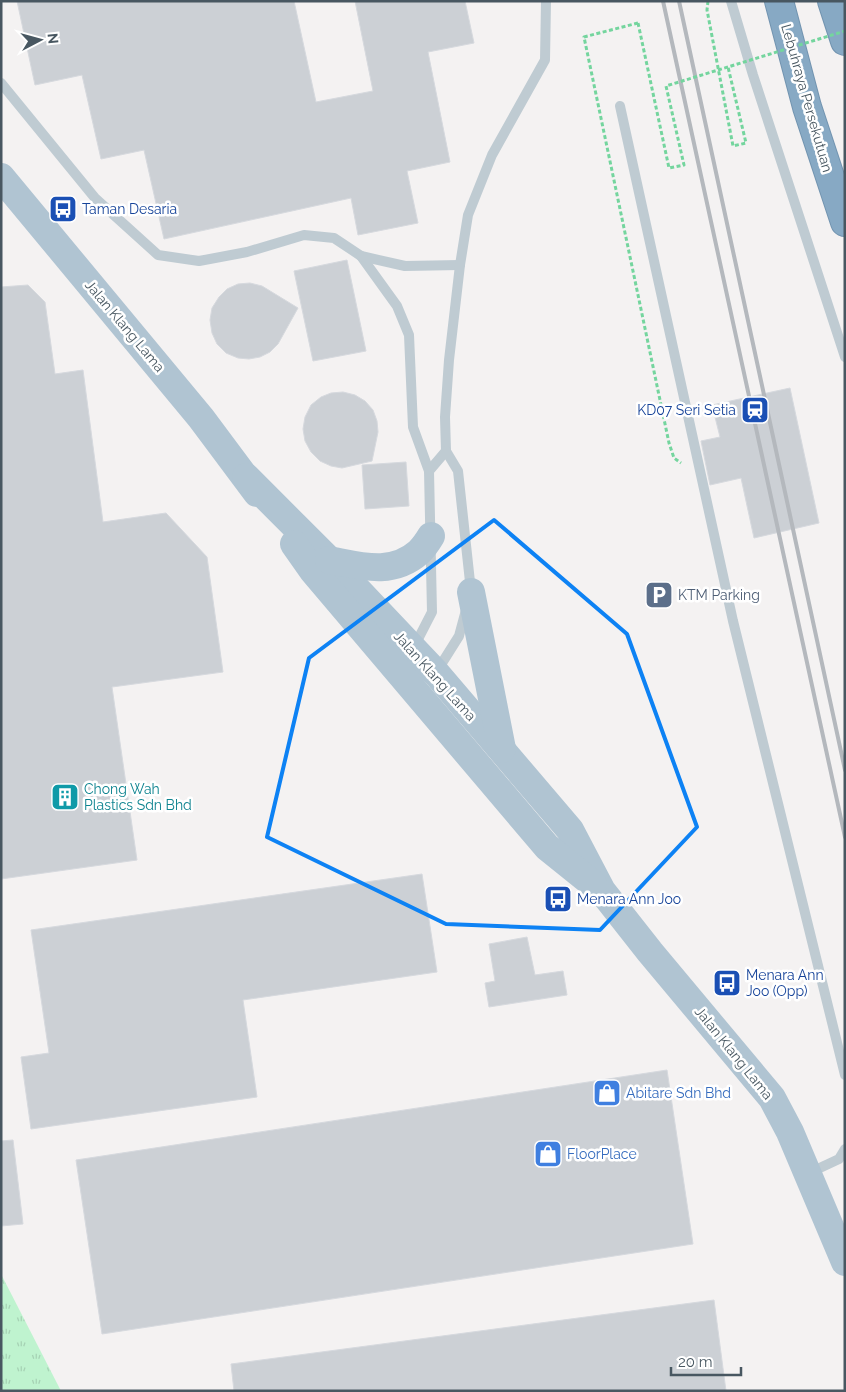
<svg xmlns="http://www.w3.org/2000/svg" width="846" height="1392" font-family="Raleway,sans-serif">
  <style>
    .grass { fill: url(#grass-tufts) }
    .building { fill: #ccd0d5; stroke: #d6d9de }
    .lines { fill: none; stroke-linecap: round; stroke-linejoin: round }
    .highway-casing { stroke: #7294b0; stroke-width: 30 }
    .path { stroke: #74d59e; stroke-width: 3; stroke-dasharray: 4 2.5; stroke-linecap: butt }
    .lane { stroke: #bfcbd2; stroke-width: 10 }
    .primary { stroke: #b0c4d2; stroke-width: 28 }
    .highway { stroke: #87a9c4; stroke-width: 28 }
    .rail { stroke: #b4b8bd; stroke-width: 4 }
    .path-bridge { stroke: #74d59e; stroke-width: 3; stroke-dasharray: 4 2.5; stroke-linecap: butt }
    .marked { fill: none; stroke: #0d82f4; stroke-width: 4; stroke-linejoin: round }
    .labels { text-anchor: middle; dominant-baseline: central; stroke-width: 5; stroke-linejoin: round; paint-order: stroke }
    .street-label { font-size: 14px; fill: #485761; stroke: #fff }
    .transit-label { font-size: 14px; fill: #164399; stroke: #fff; text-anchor: start }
    .service-label { font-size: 14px; fill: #4e5e75; stroke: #fff; text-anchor: start }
    .culture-label { font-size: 14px; fill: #0d838f; stroke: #fff; text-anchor: start }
    .shop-label { font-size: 14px; fill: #366cbe; stroke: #fff; text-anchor: start }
  </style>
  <defs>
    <pattern id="grass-tufts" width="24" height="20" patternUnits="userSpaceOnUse" patternTransform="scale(1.25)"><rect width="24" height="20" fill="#bff3cf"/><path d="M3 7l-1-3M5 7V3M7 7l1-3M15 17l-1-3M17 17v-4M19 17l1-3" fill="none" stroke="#a6d2b4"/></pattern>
  </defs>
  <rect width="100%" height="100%" fill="#f4f2f2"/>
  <path class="grass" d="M1 1274 61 1391H1Z"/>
  <g class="building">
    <path d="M17 1H294L316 102 373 91 355 1H465L474 43 428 52 450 162 407 171 418 223 358 235 351 198 164 239 144 150 101 159 82 75 35 85Z"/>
    <path d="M347 260 366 351 313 361 294 271Z"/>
    <path d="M250 283 262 286 298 308 278 344 270 352 260 357 249 359 238 358 226 353 217 344 212 333 210 320 212 308 219 297 227 289 238 284Z"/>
    <path d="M28 285 45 302 55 374 83 370 103 522 166 513 207 557 223 672 112 687 137 860 1 879V287Z"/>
    <path d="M790 388 819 523 754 538 741 478 710 485 701 441 720 437 712 405Z"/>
    <path d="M343 392 355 395 365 401 373 410 377 421 378 432 372 461 342 468 331 466 320 461 311 452 305 441 303 429 305 417 311 405 321 397 331 393Z"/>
    <path d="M406 462 409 506 365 509 362 465Z"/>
    <path d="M422 874 437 972 243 1000 257 1097 31 1129 21 1057 49 1053 31 930Z"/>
    <path d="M527 937 535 975 563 971 567 995 489 1007 485 983 495 981 489 944Z"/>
    <path d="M667 1070 693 1244 102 1334 76 1160Z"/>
    <path d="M13 1140 23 1224 1 1226V1141Z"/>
    <path d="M714 1300 726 1391H234L231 1364Z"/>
  </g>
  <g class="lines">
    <defs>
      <g id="highway">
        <path d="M779 1 807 107 845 222"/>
        <path d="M832 1 845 41"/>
      </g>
    </defs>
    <use href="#highway" class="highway-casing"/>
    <g class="path">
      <path d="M708 1 707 10 733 146 746 143 728 67"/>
      <path d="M638 23 584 37 669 443 674 458 681 463"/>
    </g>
    <g class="lane">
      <path d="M731 1 753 75 845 357"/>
      <path d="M1 83 95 198 158 255 199 261 247 252 304 235 334 238 361 256 397 306 409 335 413 427 429 471"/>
      <path d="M620 106 733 621 845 1075"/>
      <path d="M361 256 405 266 460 265"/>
      <path d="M471 591 458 471 446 451 445 417 449 360 460 265 468 215 492 155 545 60 546 1"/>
      <path d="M414 647 432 612 429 471 446 451"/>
      <path d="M437 671 459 636 466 610"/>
      <path d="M809 1173 839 1159 845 1149"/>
    </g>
    <g class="primary">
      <path d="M1 177 201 418 257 493"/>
      <path d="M246 477 329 560 436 673 570 830 602 891 650 952 772 1098 790 1132 845 1262"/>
      <path d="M294 544 313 571 547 847 593 884"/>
      <path d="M329 560C361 566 392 576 419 552 424 547 428 541 431 536"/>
      <path d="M471 592 502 749"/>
    </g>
    <use href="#highway" class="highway"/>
    <g class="rail">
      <path d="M663 1 845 837"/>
      <path d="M679 1 845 770"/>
    </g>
    <path class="path-bridge" d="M638 23 669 168 684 165 666 86 845 31"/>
  </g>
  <path class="marked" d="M494 520 627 634 697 827 600 930 446 924 267 837 309 658Z"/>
  <defs>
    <symbol id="bus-square" viewBox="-11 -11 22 22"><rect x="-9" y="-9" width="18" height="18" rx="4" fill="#1a4fb4" stroke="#fff"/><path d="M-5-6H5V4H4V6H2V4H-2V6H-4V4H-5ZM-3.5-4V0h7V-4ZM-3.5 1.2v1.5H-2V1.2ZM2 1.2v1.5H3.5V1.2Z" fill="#fff"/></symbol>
    <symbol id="station-square" viewBox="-11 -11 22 22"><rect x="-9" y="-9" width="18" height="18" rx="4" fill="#1a4fb4" stroke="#fff"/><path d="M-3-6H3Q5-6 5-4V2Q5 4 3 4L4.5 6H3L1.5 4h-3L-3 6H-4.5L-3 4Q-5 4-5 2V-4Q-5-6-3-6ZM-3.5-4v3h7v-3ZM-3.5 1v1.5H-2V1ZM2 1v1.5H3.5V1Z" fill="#fff"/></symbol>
    <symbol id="parking-square" viewBox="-11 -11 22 22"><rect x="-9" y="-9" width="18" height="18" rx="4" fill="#5c6f8a" stroke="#fff"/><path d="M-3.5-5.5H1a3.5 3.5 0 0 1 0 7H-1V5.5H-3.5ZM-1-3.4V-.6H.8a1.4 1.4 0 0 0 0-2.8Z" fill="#fff"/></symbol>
    <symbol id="building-square" viewBox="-11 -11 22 22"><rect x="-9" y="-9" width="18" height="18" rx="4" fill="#0f9aa8" stroke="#fff"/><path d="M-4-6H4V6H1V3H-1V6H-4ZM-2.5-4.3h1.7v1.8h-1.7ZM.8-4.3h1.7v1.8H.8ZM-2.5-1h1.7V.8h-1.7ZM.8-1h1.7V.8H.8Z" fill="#fff"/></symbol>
    <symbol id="shop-square" viewBox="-11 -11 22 22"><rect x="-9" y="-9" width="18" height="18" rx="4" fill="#3f7fe0" stroke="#fff"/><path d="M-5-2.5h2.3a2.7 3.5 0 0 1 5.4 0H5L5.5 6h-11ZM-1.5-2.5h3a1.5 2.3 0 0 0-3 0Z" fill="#fff"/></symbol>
  </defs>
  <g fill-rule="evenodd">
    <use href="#bus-square" x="47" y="193" width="32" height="32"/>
    <use href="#station-square" x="739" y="394" width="32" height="32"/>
    <use href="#parking-square" x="643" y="579" width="32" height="32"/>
    <use href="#building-square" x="49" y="781" width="32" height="32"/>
    <use href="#bus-square" x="542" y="883" width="32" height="32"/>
    <use href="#bus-square" x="711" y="967" width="32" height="32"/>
    <use href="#shop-square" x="591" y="1077" width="32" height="32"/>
    <use href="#shop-square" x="532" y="1138" width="32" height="32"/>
  </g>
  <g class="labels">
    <g class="street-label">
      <text transform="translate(807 98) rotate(74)">Lebuhraya Persekutuan</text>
      <text transform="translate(125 326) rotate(50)">Jalan Klang Lama</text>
      <text transform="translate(435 676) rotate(48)">Jalan Klang Lama</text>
      <text transform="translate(734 1053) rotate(51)">Jalan Klang Lama</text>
    </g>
    <g class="transit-label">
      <text x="82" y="209">Taman Desaria</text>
      <text x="736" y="410" text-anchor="end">KD07 Seri Setia</text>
      <text x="577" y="899">Menara Ann Joo</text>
      <text x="746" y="975">Menara Ann<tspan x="746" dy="16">Joo (Opp)</tspan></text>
    </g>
    <g class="service-label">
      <text x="678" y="595">KTM Parking</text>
    </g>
    <g class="culture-label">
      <text x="84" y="789">Chong Wah<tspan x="84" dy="16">Plastics Sdn Bhd</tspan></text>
    </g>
    <g class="shop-label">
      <text x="626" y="1093">Abitare Sdn Bhd</text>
      <text x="567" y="1154">FloorPlace</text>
    </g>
  </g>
  <rect width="846" height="1392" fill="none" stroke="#485761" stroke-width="5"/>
  <g transform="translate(40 40) rotate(84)" stroke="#ffffff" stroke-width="4" paint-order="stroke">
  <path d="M0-4L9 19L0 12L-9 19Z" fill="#485761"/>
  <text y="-8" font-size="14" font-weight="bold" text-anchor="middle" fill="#485761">N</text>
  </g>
  <path d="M671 1367v8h70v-8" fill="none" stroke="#485761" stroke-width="2.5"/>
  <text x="678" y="1367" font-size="15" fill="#485761" stroke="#ffffff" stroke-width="4" paint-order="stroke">20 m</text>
</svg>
